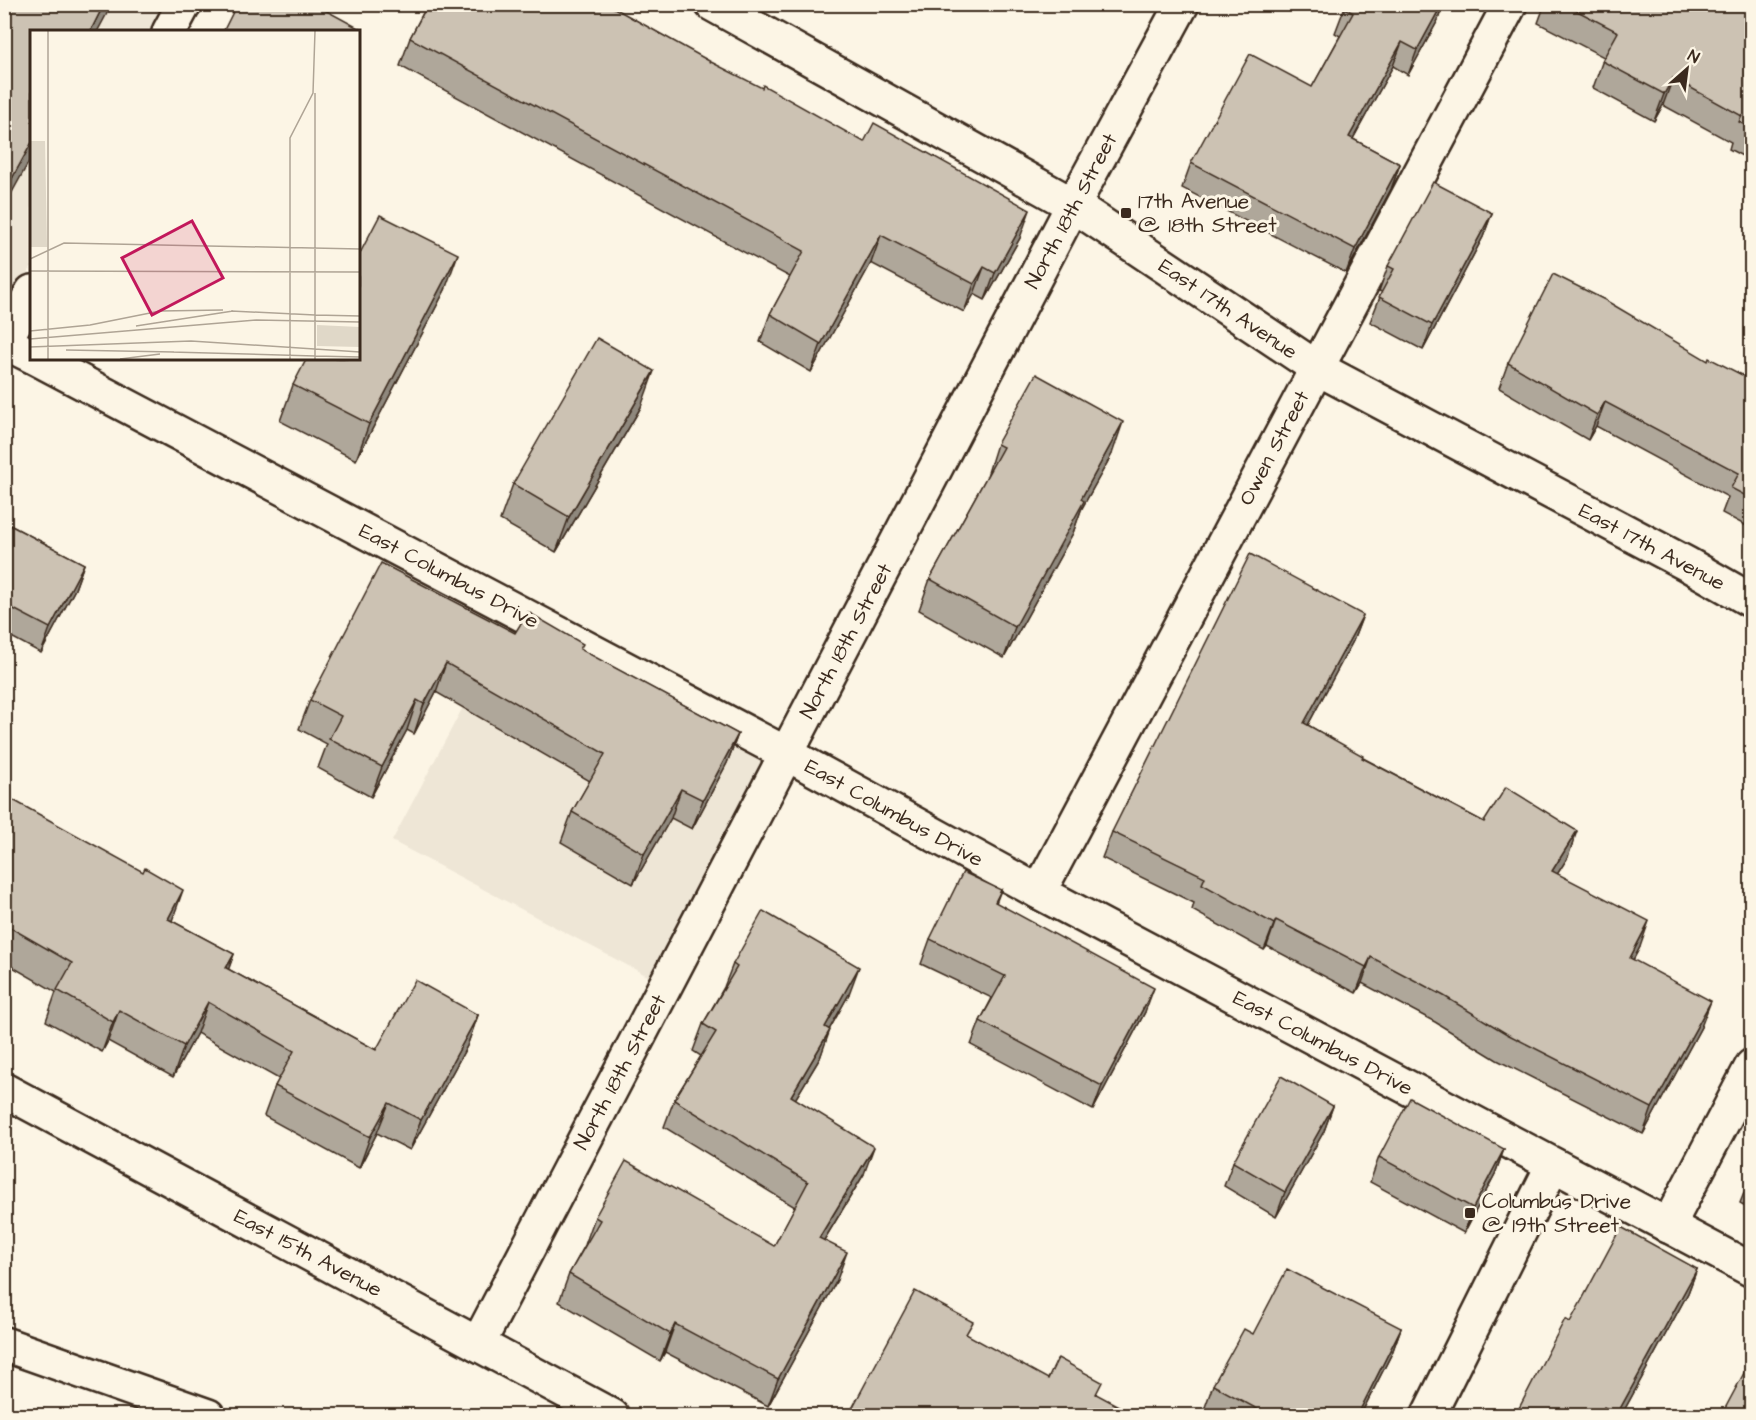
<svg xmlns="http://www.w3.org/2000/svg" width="1756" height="1420" font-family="'Architects Daughter',sans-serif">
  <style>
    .built { fill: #eee6d6 }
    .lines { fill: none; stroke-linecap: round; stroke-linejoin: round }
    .minor-casing { stroke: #3b2a1e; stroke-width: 38 }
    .secondary-casing { stroke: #3b2a1e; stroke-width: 38 }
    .minor { stroke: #fcf5e5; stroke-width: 33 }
    .secondary { stroke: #fcf5e5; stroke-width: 33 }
    .wall { fill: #afa79a; stroke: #3b2a1e; stroke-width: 1.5 }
    .shaded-wall { fill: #8f887d; stroke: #3b2a1e; stroke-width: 1.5 }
    .building { fill: #ccc2b3; stroke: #3b2a1e; stroke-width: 1.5 }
    .poi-dot { fill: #3b2a1e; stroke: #fcf5e5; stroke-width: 2 }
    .labels { text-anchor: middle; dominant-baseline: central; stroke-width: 6; stroke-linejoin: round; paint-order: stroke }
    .poi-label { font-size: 21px; fill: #3b2a1e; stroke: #fcf5e5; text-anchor: start }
    .street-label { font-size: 21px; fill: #3b2a1e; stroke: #fcf5e5 }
    .inset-road { fill: none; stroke: #afa495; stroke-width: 1.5 }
    .view { fill: #c2185b; fill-opacity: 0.15; stroke: #c2185b; stroke-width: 3 }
    .inset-edge { fill: none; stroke: #3b2a1e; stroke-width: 3 }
  </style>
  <rect width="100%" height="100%" fill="#fcf5e5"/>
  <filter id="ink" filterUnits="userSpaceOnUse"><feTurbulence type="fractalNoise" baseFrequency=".0167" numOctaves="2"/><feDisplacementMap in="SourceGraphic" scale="12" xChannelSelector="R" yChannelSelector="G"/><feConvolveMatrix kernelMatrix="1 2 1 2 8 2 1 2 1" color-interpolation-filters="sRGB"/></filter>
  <g filter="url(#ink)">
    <g class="built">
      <path d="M5 5H171L157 31 32 32 31 267 5 318Z"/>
      <path d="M515 609 778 755 657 981 392 841Z"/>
    </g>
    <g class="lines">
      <defs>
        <g id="minor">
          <path d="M169 32 184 4"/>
          <path d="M4 342 32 292"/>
          <path d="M1039 892 1510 4"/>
          <path d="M4 1090 612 1416"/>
          <path d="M1668 1226 1752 1066"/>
          <path d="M478 1344 1073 205 1182 4"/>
          <path d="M1428 1416 1553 1165"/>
        </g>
        <g id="secondary">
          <path d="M712 4 1073 205 1317 368 1687 564 1752 601"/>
          <path d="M4 342 32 356"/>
          <path d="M36 358 787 754 1039 892 1752 1270"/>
          <path d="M4 1344 208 1416"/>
        </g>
      </defs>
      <use href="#minor" class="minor-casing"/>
      <use href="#secondary" class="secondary-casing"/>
      <use href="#minor" class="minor"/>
      <use href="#secondary" class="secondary"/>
    </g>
    <g class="wall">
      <path d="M417 4H607L1020 238 985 300 974 294 964 312 871 263 811 372 760 342 770 314 790 277 400 66 410 38 425 9Z"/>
      <path d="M1346 4H1443L1438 20 1408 75 1393 66 1353 139 1400 164 1391 189 1346 273 1182 188 1191 163 1312 87 1340 36 1335 33Z"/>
      <path d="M1545 4H1752V161L1729 149 1731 142 1663 105 1654 121 1593 88 1604 57 1538 23Z"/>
      <path d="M1492 213 1483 237 1423 350 1370 322 1382 292 1379 291 1388 266Z"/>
      <path d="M445 290 356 460 280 421 293 385Z"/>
      <path d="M1708 361 1752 380V529L1722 513 1728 497 1596 426 1588 440 1499 388 1508 363Z"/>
      <path d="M641 407 556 552 500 520 513 484Z"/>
      <path d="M997 444 1112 454 1081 510 1073 533 1004 658 919 610 930 579 987 476Z"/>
      <path d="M4 522 84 564 75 589 41 653 4 633Z"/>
      <path d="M1363 615 1353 641 1308 725 1363 758 1484 822 1568 857 1557 874 1640 947 1633 960 1701 1027 1643 1134 1497 1060 1435 1022 1362 983 1356 993 1267 946 1264 950 1192 910 1194 903 1102 858 1112 832Z"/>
      <path d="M515 633 581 650 738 734 727 763 692 829 671 818 633 884 561 842 572 812 590 781 436 692 414 734 407 730 371 797 318 768 327 744 299 729 310 700Z"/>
      <path d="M4 795 172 921 234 954 228 969 376 1050 478 1015 467 1046 410 1150 377 1133 359 1168 264 1116 275 1086 279 1079 197 1033 173 1077 108 1041 102 1052 46 1021 56 992 4 962Z"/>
      <path d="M1001 890 996 903 1145 1012 1093 1110 971 1045 980 1021 992 998 921 964 930 939Z"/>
      <path d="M733 964 849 994 829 1030 820 1058 795 1099 864 1174 824 1240 837 1280 768 1406 665 1352 660 1361 559 1302 569 1274 585 1245 595 1217 774 1246 795 1207 664 1127 674 1100 701 1056 693 1051 703 1024 724 987Z"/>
      <path d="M1333 1106 1324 1131 1276 1217 1224 1186 1233 1162Z"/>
      <path d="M1504 1149 1495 1174 1464 1233 1370 1182 1379 1157Z"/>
      <path d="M1752 1173V1210L1740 1203Z"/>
      <path d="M1697 1269 1688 1293 1621 1416H1515L1570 1322Z"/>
      <path d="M1401 1328 1392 1353 1360 1416H1215L1204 1410 1213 1385 1253 1334Z"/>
    </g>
    <g class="shaded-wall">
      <path d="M104 4H112L97 32H90Z"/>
      <path d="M1442 4H1443L1438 20 1408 75 1417 50Z"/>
      <path d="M1402 42 1393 66 1340 162 1349 137Z"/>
      <path d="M1673 78 1663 105 1654 121 1664 94Z"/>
      <path d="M32 142V156L4 207V193Z"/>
      <path d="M1400 164 1391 189 1346 273 1355 249Z"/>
      <path d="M1030 210 1020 238 985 300 995 273Z"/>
      <path d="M1492 213 1483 237 1423 350 1432 325Z"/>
      <path d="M881 235 871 263 811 372 821 344Z"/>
      <path d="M458 254 445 290 356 460 369 424Z"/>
      <path d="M984 267 974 294 964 312 974 284Z"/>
      <path d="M654 371 641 407 556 552 569 517Z"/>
      <path d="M1605 402 1596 426 1588 440 1597 415Z"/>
      <path d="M1123 422 1112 454 1081 510 1073 533 1004 658 1015 627 1081 499Z"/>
      <path d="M84 564 75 589 41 653 50 628Z"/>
      <path d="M1363 615 1353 641 1295 749 1304 723Z"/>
      <path d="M446 663 436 692 414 734 424 704Z"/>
      <path d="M417 700 407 730 371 797 382 767Z"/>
      <path d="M738 734 727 763 692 829 703 800Z"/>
      <path d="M681 789 671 818 633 884 644 854Z"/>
      <path d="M1577 831 1568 857 1543 897 1552 871Z"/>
      <path d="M183 890 172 921 168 919Z"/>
      <path d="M1276 920 1267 946 1264 950 1274 924Z"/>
      <path d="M1649 921 1640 947 1620 984 1630 958Z"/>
      <path d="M234 954 223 985 226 968Z"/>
      <path d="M1371 957 1362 983 1356 993 1366 967Z"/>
      <path d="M859 967 849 994 815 1055 825 1027Z"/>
      <path d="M1154 988 1145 1012 1093 1110 1102 1086Z"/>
      <path d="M1711 1001 1701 1027 1643 1134 1652 1108Z"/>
      <path d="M208 1002 197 1033 173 1077 184 1046Z"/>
      <path d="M119 1010 108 1041 102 1052 113 1022Z"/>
      <path d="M478 1015 467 1046 410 1150 421 1120Z"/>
      <path d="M830 1030 820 1058 781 1123 791 1096Z"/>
      <path d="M389 1103 377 1133 359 1168 370 1137Z"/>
      <path d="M1333 1106 1324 1131 1276 1217 1285 1192Z"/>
      <path d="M874 1147 864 1174 809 1265 819 1238Z"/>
      <path d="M1504 1149 1495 1174 1464 1233 1473 1208Z"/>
      <path d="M847 1252 837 1280 768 1406 778 1379Z"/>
      <path d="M1697 1269 1688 1293 1621 1416H1616Z"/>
      <path d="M675 1324 665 1352 660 1361 670 1334Z"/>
      <path d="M1401 1328 1392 1353 1360 1416H1357Z"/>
    </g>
    <g class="building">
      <path d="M4 4H104L90 32H32V142L4 193Z"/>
      <path d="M237 4H314L362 30 358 37V32H223Z"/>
      <path d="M428 4H607L711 62 762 88 763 85 864 142 874 123 1030 210 995 273 984 267 974 284 881 235 821 344 770 314 804 251 410 38Z"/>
      <path d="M1346 4H1442L1417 50 1402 42 1349 137 1400 164 1355 249 1191 163 1250 54 1312 87 1353 13 1344 8Z"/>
      <path d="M1564 4H1752V129L1739 122 1742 116 1673 78 1664 94 1602 61 1618 32Z"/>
      <path d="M1433 182 1492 213 1432 325 1379 297 1394 269 1388 266Z"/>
      <path d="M380 215 458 254 369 424 293 385 307 358H358V257Z"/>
      <path d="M1553 274 1605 300 1708 361 1709 358 1752 380V499L1731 488 1739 473 1605 402 1597 415 1508 363Z"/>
      <path d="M597 338 654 371 569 517 513 484Z"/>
      <path d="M1036 374 1123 422 1081 499 1084 501 1015 627 930 579 1003 447 997 444Z"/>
      <path d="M4 522 84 564 50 628 4 604Z"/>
      <path d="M1250 554 1363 615 1304 723 1363 756 1362 758 1484 822 1506 787 1577 831 1552 871 1649 921 1630 958 1711 1001 1652 1108 1507 1034 1444 996 1371 957 1366 967 1276 920 1274 924 1202 884 1205 877 1112 832Z"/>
      <path d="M381 563 515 633 528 612 583 644 580 649 738 734 703 800 681 789 644 854 572 812 605 754 446 663 424 704 417 700 382 767 329 739 341 716 310 700Z"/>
      <path d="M4 795 143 872 145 868 183 890 168 919 234 954 226 968 376 1050 415 980 478 1015 421 1120 389 1103 370 1137 275 1086 294 1051 208 1002 184 1046 119 1010 113 1022 57 990 72 963 4 924Z"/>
      <path d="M963 872 1001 890 995 902 1154 988 1102 1086 980 1021 1005 976 930 939Z"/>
      <path d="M763 911 859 967 825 1027 830 1030 791 1096 874 1147 819 1238 847 1252 778 1379 675 1324 670 1334 569 1274 600 1220 595 1217 626 1161 774 1246 808 1182 674 1100 716 1032 703 1024 737 967 733 964Z"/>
      <path d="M1281 1076 1333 1106 1285 1192 1233 1162Z"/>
      <path d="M1410 1098 1504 1149 1473 1208 1379 1157Z"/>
      <path d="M1621 1227 1697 1269 1617 1414 1604 1407 1600 1416H1515L1565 1319 1570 1322Z"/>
      <path d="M1287 1269 1401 1328 1357 1416H1270L1213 1385 1244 1329 1253 1334Z"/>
      <path d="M915 1291 973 1322 966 1334 1048 1379 1058 1358 1102 1382 1096 1394 1137 1416H848Z"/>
      <path d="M1752 1358V1416H1721Z"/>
    </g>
  </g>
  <g class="poi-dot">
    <rect x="1120" y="207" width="12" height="12" rx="3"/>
    <rect x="1464" y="1207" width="12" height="12" rx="3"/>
  </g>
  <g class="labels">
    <g class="poi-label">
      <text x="1138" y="201">17th Avenue<tspan x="1138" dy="24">@ 18th Street</tspan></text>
      <text x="1482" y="1201">Columbus Drive<tspan x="1482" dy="24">@ 19th Street</tspan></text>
    </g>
    <g class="street-label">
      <text transform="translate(1071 211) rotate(-62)">North 18th Street</text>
      <text transform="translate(1228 309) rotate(34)">East 17th Avenue</text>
      <text transform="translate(1274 448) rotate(-62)">Owen Street</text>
      <text transform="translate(1652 547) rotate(28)">East 17th Avenue</text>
      <text transform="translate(449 576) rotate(28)">East Columbus Drive</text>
      <text transform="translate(846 641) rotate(-62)">North 18th Street</text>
      <text transform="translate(894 813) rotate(29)">East Columbus Drive</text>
      <text transform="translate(1323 1043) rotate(28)">East Columbus Drive</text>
      <text transform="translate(620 1072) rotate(-62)">North 18th Street</text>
      <text transform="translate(308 1253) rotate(28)">East 15th Avenue</text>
    </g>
  </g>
  <g transform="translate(30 30)">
    <rect width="330" height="330" fill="#fcf5e5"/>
    <path d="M0 111H15L17 217H0ZM287 295 330 297V317L287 316Z" fill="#e0d8c8"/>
    <path class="inset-road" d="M18 1V329M285 63V329M0 229 34 213 330 219M0 241 330 242M201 281 285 285M285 285 330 286M106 296 203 281M0 301 60 295 130 281 193 280M0 309 226 290 330 292M0 317 161 311 330 322M36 320 144 322M141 322 285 326M285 326 330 327M90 329 130 324M260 329V108L283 63 285 1"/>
    <path class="view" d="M162 191 193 248 122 285 92 228Z"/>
    <rect width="330" height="330" class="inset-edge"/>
  </g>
  <rect width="1756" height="1420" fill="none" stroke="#fcf5e5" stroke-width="24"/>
  <rect x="12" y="12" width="1732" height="1396" fill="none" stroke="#3b2a1e" stroke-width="2" filter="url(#ink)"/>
  <g transform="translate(1687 69) rotate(28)" stroke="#fcf5e5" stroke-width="4.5" paint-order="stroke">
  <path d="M0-4.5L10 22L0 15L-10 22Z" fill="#3b2a1e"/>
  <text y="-9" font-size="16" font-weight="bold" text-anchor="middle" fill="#3b2a1e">N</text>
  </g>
</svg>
